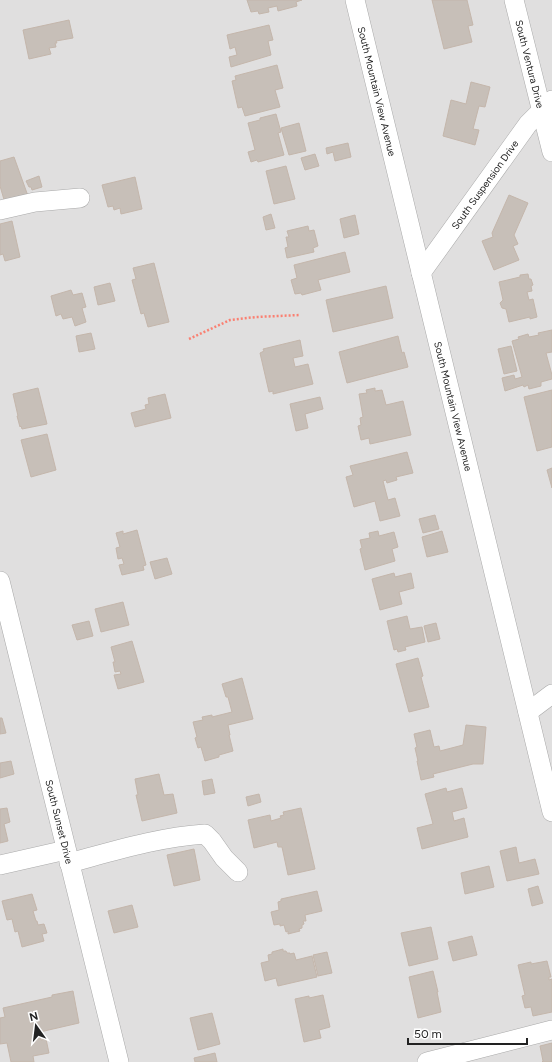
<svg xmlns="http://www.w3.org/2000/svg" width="552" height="1062" font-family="Figtree,sans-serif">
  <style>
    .residential { fill: #e0dfdf }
    .building { fill: #c7bfb8; stroke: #c4b6ab }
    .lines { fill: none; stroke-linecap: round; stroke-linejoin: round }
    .minor-casing { stroke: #a9a9a9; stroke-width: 20 }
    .path { stroke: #fa8072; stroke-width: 2.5; stroke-dasharray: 2 2; stroke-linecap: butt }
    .minor { stroke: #fff; stroke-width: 19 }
    .labels { text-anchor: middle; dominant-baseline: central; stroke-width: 3; stroke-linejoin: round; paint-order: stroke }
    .street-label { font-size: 10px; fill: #222; stroke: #fff }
  </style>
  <rect width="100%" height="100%" fill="#f2efe9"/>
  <rect class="residential" x="0" y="0" width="552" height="1062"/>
  <g class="building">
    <path d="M247 0H302L296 2 297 6 278 11 277 6 268 8 269 12 259 14 258 11 251 12Z"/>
    <path d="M432 0H467L473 25 468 26 472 42 444 49Z"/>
    <path d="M69 20 73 38 56 41 57 43H55L56 47 49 48 51 54 29 59 23 30Z"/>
    <path d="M269 25 273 40 268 41 271 55 231 67 229 57 237 55 235 47 230 49 227 35Z"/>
    <path d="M277 65 283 88 275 90 280 107 245 116 242 107 238 108 232 81 236 80 235 76Z"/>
    <path d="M471 82 490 87 485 107 479 106 473 129 479 130 475 145 443 136 451 100 466 104Z"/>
    <path d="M276 114 281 132 278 133 284 155 258 162 257 160 251 162 248 152 255 150 248 123 260 120V118Z"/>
    <path d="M299 123 306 151 289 155 281 128Z"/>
    <path d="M348 143 351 157 335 161 333 152 327 154 326 148Z"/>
    <path d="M315 154 319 166 305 170 301 158Z"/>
    <path d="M14 157 28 196 5 203 0 186V161Z"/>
    <path d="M286 166 295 199 274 204 266 171Z"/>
    <path d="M39 176 42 187 32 190 31 187H29L26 181Z"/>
    <path d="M135 177 142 209 121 214 120 208 114 210 113 206 108 207 102 185Z"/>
    <path d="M509 195 528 203 514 235 518 244 513 246 519 260 494 270 482 241 493 237 492 233Z"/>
    <path d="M271 214 275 228 266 230 263 217Z"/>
    <path d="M355 215 359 234 344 238 340 219Z"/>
    <path d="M12 221 20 257 5 261 3 254 0 255V224Z"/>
    <path d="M308 226 309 231 314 230 318 246 313 248 314 252 287 258 285 248 288 247 286 237H289L287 231Z"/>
    <path d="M345 252 350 272 318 280 321 290 302 295 301 293 295 294 291 280 297 278 294 265Z"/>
    <path d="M154 263 169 322 148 327 144 313 141 314 132 280 136 279 133 268Z"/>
    <path d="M528 274 529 279H531L533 285 531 286 532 291 527 292 529 300 533 299 537 317 530 319V317L509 322 506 309 502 308 500 303 503 300 499 282 520 277V275Z"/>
    <path d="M110 283 115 301 98 305 94 287Z"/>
    <path d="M386 286 393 318 333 332 326 300Z"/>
    <path d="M71 290 73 295 82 293 86 307 82 308 86 322 75 326 72 317 63 319 61 314 56 316 51 296Z"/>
    <path d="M552 330V352L546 353 552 375V379L541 382V386L529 389 528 385 524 387 523 385 505 391 502 378 514 375 515 379 522 377 512 341 519 339 518 337 528 334 529 337 539 335 538 333Z"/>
    <path d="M91 333 95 349 79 352 76 336Z"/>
    <path d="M398 336 402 353 404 352 408 367 347 383 339 352Z"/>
    <path d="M300 340 303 356 293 358 295 367 308 364 313 384 273 394V391L269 392 260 353 264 351 263 349Z"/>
    <path d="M511 346 517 371 504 374 498 349Z"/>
    <path d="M38 388 47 424 22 429 21 426 20 427 17 416H18L13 394Z"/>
    <path d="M375 388V391L382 390 386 405 403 401 411 435 370 444 369 438 361 440 358 426 361 425 360 418 363 417 359 394 367 393 366 390Z"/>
    <path d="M552 390V447L537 451 524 397Z"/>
    <path d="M165 394 171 418 135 427 131 413 146 409 145 405 149 404 148 398Z"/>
    <path d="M320 397 323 409 305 414 308 428 296 431 290 404Z"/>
    <path d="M47 434 56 470 31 477 21 440Z"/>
    <path d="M407 452 413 473 396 477 397 480 387 483 386 480 383 481 388 500 395 498 400 516 380 521 375 501 354 507 346 477 353 475 350 466Z"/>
    <path d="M552 468V488L547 470Z"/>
    <path d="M435 515 439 529 423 533 419 519Z"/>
    <path d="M137 530 146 565 143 566 144 570 122 575 119 565 124 564 122 558 118 559 116 548 120 547 116 533 123 531V534Z"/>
    <path d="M378 531 379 536 394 532 398 547 392 549 395 561 365 570 360 549 362 548 360 540 370 538 369 533Z"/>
    <path d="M442 531 448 552 427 557 422 537Z"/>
    <path d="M167 558 172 574 155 579 150 562Z"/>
    <path d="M394 573 395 577 411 573 414 588 399 592 402 604 380 610 372 579Z"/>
    <path d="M123 602 129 625 101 632 95 609Z"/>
    <path d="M407 616 410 629 422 627 425 642 405 647 406 650 398 652 397 649 394 650 387 621Z"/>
    <path d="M89 621 93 636 77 640 72 625Z"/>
    <path d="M436 623 440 639 428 642 424 626Z"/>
    <path d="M132 641 144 682 118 689 114 675 121 674 120 671 115 672 113 662H115L111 647Z"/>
    <path d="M418 658 423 676 421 677 429 707 409 712 396 664Z"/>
    <path d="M242 678 253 719 228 725 230 735H229L233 751 219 755V757L205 761 201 747 198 748 195 738 197 737 193 722 203 720 202 717 212 715V717L232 712 228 697H226L222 684Z"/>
    <path d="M0 718H2L6 733 0 734Z"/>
    <path d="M466 725 486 727 483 764H473L433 774 434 777 421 780 417 761H418L415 748 417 747 414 734 430 730 434 747 439 746 440 751 463 745Z"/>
    <path d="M11 761 14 774 0 778V763Z"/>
    <path d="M159 774 164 795 173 794 177 813 142 821 136 795H138L135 779Z"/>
    <path d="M212 779 215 793 204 795 202 781Z"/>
    <path d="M446 788 447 792 462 788 467 808 452 812 454 821 464 818 468 837 422 849 417 828 433 824 425 794Z"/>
    <path d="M259 794 261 802 248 806 246 797Z"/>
    <path d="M7 808 10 822 4 824 8 841 0 843V809Z"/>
    <path d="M301 808 315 869 288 875 282 847H278L277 842 254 848 248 820 270 815 271 821 281 818 280 816 284 815 283 812Z"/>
    <path d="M516 847 519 863 535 859 539 874 507 881 500 851Z"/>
    <path d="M194 849 200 880 174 886 167 855Z"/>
    <path d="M489 866 494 887 465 894 461 873Z"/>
    <path d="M538 886 543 903 532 906 528 889Z"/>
    <path d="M317 891 322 911 305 915 306 921H303L304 924 302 925V928L299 929 300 931 288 934V931L286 932 284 925 280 926V924L274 925 271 912 279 910 278 902 281 901V899Z"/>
    <path d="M32 894 37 910 33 911 36 921H37L38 925 44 924 47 933 42 934 44 941 22 947 18 931 15 932 12 919 7 920 2 901Z"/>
    <path d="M132 905 138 927 114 933 108 911Z"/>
    <path d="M431 927 438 959 409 966 401 933Z"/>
    <path d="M472 936 477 955 453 961 448 942Z"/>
    <path d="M283 949V951H286L287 953H290V954L294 953 296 960 312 956 317 977 278 986 276 978 265 981 261 963 269 961 268 955 272 954V952Z"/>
    <path d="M327 952 332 973 318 976 313 955Z"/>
    <path d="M547 961 551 977H549V980L552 979V1012L533 1016 531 1007 525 1008 522 996 525 995 518 965 531 962V964Z"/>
    <path d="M433 971 438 992H437L441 1012 418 1018 409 977Z"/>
    <path d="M73 991 79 1023 40 1032 41 1040 46 1039 49 1053 33 1056 34 1062H11L7 1043 0 1044V1018L5 1017 3 1008 52 997V995Z"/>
    <path d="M323 995 330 1027 319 1030 321 1038 304 1042 295 999 309 996V998Z"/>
    <path d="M212 1013 220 1044 198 1050 190 1018Z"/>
    <path d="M552 1043V1062H542L543 1061 540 1046Z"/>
    <path d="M215 1053 217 1062H195L194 1058Z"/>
  </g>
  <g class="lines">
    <defs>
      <g id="minor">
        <path id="s1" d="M355 0 552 812"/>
        <path id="s2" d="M514 0 552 152"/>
        <path d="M0 210 35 202 80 198"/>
        <path id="s3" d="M421 273 528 124 552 100"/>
        <path id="s4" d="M0 581 119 1062"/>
        <path d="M528 712 552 694"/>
        <path d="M69 863C114 851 159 837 205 834L212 841 224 858 238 872"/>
        <path d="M0 865 66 850"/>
        <path d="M427 1062 552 1030"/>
      </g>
    </defs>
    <use href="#minor" class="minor-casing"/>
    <path class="path" d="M189 339 230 320 256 317 300 315"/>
    <use href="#minor" class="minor"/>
  </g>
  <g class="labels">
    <g class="street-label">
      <text stroke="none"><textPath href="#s2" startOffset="66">South Ventura Drive</textPath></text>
      <text stroke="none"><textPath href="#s1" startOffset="94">South Mountain View Avenue</textPath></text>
      <text stroke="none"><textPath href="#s3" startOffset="109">South Suspension Drive</textPath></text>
      <text stroke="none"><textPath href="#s1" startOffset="418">South Mountain View Avenue</textPath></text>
      <text stroke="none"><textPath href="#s4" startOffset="248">South Sunset Drive</textPath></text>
    </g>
  </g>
  <g transform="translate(36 1026) rotate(346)" stroke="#ffffff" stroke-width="3" paint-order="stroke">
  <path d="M0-3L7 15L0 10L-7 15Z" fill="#222222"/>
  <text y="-6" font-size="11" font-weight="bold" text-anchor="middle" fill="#222222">N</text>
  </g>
  <path d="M408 1038v6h119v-6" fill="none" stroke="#222222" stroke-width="2"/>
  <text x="414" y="1038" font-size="12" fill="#222222" stroke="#ffffff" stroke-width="3" paint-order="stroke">50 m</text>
</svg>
